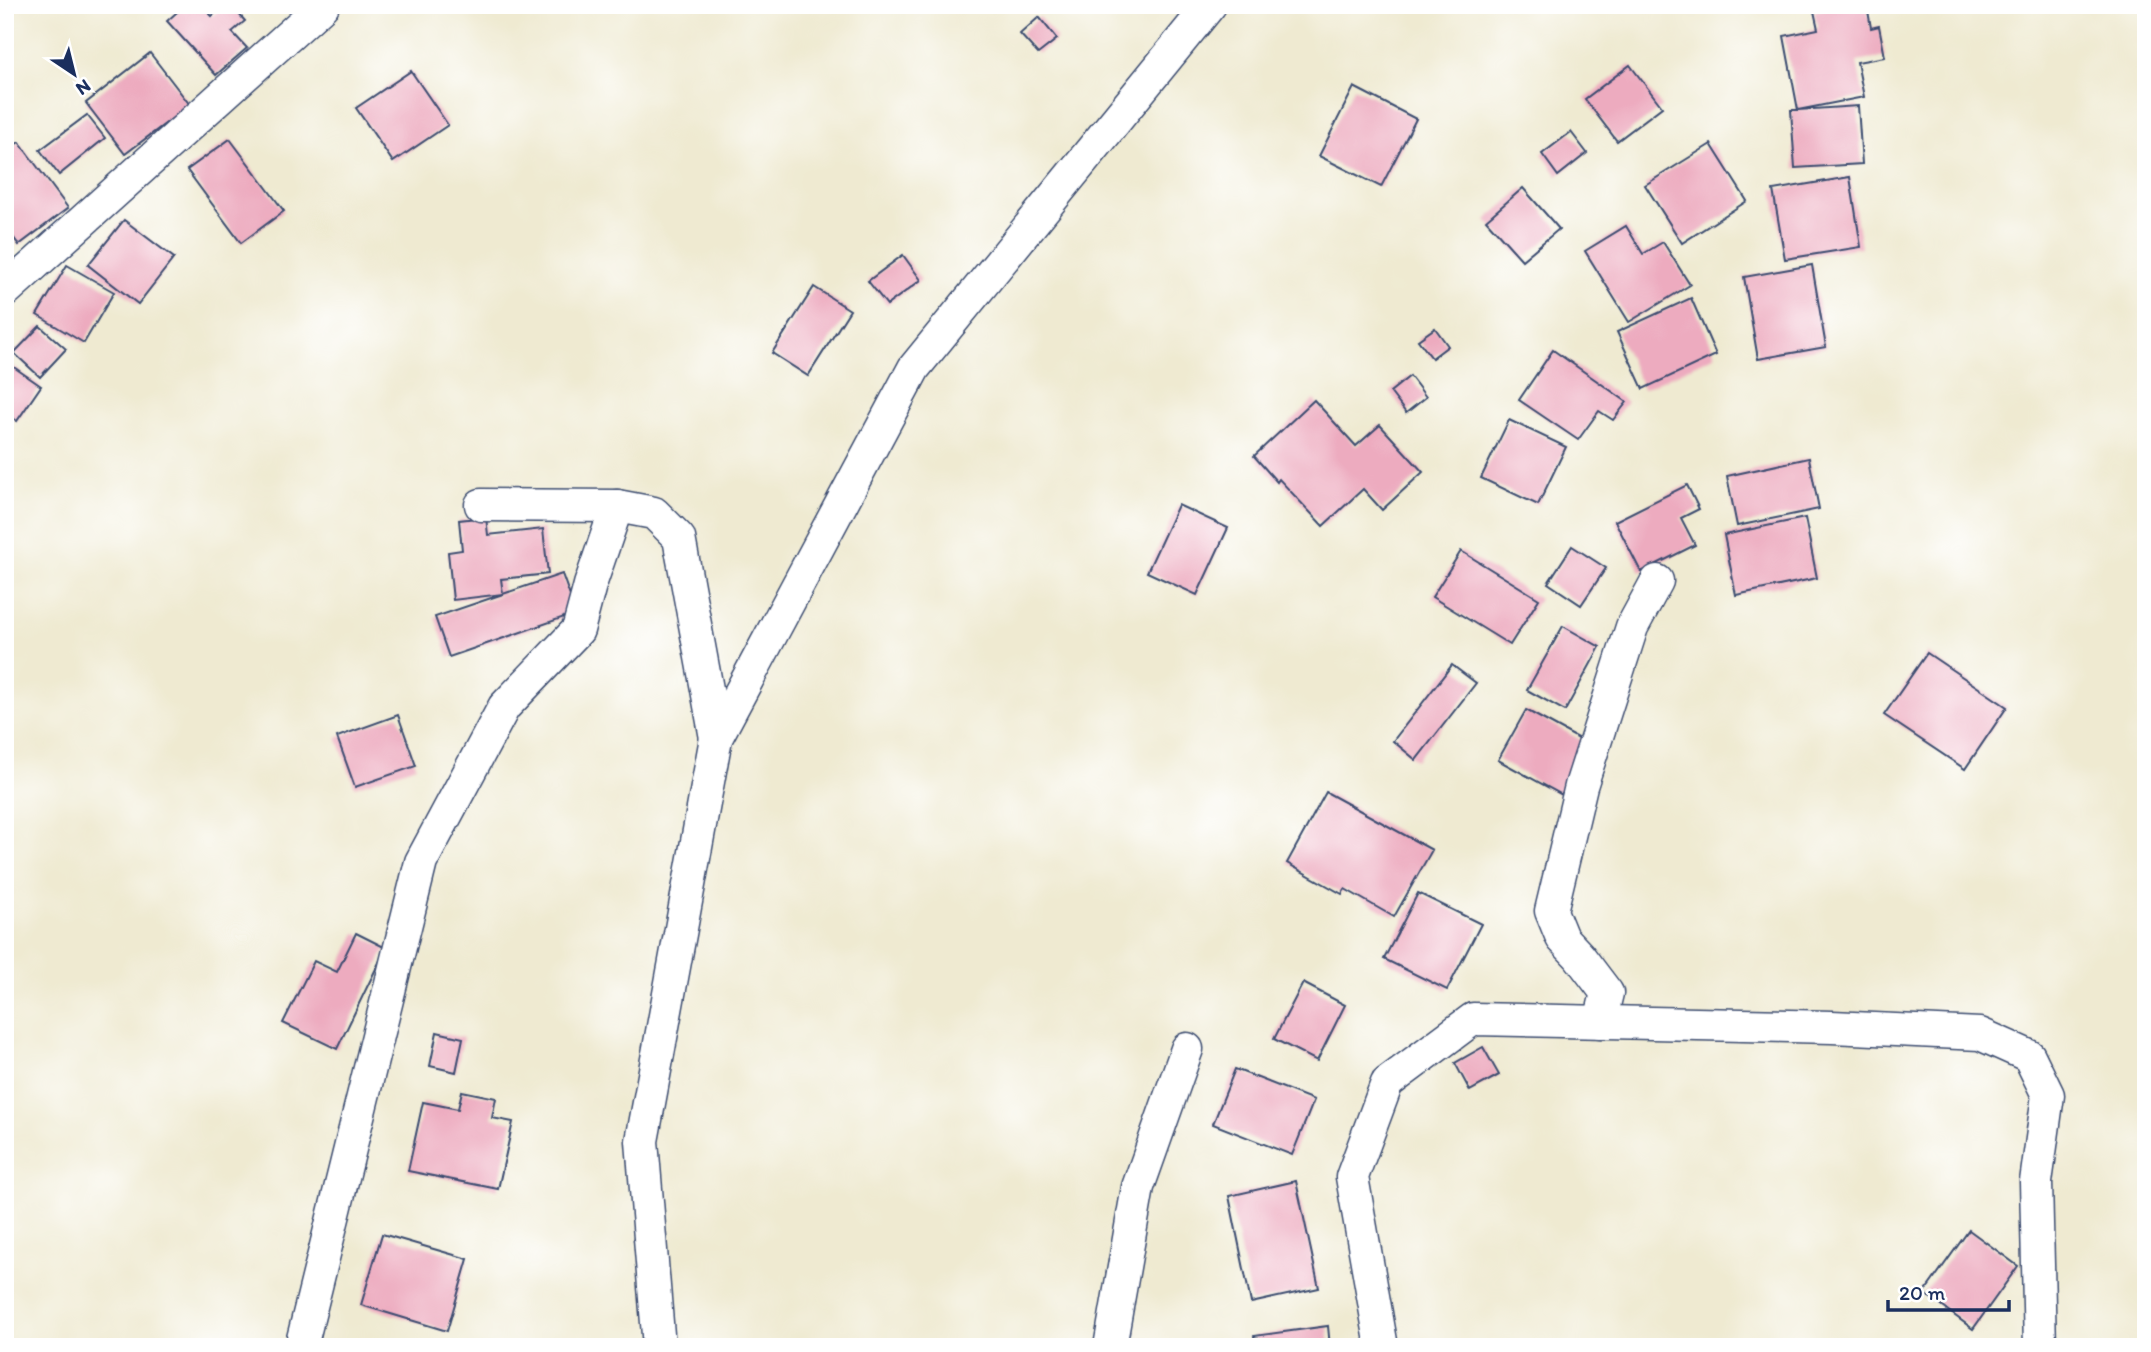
<svg xmlns="http://www.w3.org/2000/svg" width="2151" height="1352" font-family="Itim,sans-serif">
  <style>
    .building { fill: #edabbf }
    .lines { fill: none; stroke-linecap: round; stroke-linejoin: round }
    .minor-casing { stroke: #3b4b6f; stroke-width: 35 }
    .minor { stroke: #fff; stroke-width: 32 }
  </style>
  <rect width="100%" height="100%" fill="#fff"/>
  <filter id="ink" filterUnits="userSpaceOnUse"><feTurbulence type="fractalNoise" baseFrequency=".0143" numOctaves="2"/><feDisplacementMap in="SourceGraphic" scale="14" xChannelSelector="R" yChannelSelector="G"/><feConvolveMatrix kernelMatrix="1 2 1 2 8 2 1 2 1" color-interpolation-filters="sRGB"/></filter>
  <filter id="wash" filterUnits="userSpaceOnUse"><feTurbulence type="fractalNoise" baseFrequency=".00686" numOctaves="4" result="noise"/><feDisplacementMap in="SourceGraphic" scale="28" xChannelSelector="R" yChannelSelector="G"/><feGaussianBlur stdDeviation="1.57" result="paint"/><feColorMatrix in="noise" values="0 0 0 0 0 0 0 0 0 0 0 0 0 0 0 0 0 1.4 0 .05"/><feComposite in="paint" operator="in"/></filter>
  <g filter="url(#wash)">
    <rect width="100%" height="100%" fill="#efead1"/>
    <g id="blocks">
      <g class="building">
        <path d="M185 5H201L212 16 224 5H231L245 21 232 32 247 48 216 75 167 21Z"/>
        <path d="M1846 5H1867L1871 28 1879 26 1885 57 1857 62 1864 97 1798 110 1858 106 1862 164 1795 168 1791 110H1798L1784 36 1818 29 1814 11Z"/>
        <path d="M1039 17 1057 39 1038 54 1020 34Z"/>
        <path d="M150 53 190 105 125 154 86 103Z"/>
        <path d="M1630 65 1662 107 1617 141 1585 99Z"/>
        <path d="M411 71 448 125 393 162 356 108Z"/>
        <path d="M1354 87 1416 119 1381 187 1319 156Z"/>
        <path d="M87 115 105 138 59 175 40 150Z"/>
        <path d="M1571 132 1587 153 1558 176 1542 154Z"/>
        <path d="M230 139 284 211 241 243 187 170Z"/>
        <path d="M19 142 68 208 19 245 5 226V152Z"/>
        <path d="M1711 144 1747 201 1682 243 1645 185Z"/>
        <path d="M1850 177 1861 247 1785 259 1773 190Z"/>
        <path d="M1523 188 1559 229 1522 260 1486 220Z"/>
        <path d="M124 220 174 258 138 304 88 265Z"/>
        <path d="M1626 226 1643 254 1663 242 1690 285 1629 322 1585 251Z"/>
        <path d="M903 255 921 280 887 305 868 281Z"/>
        <path d="M67 265 114 292 84 343 37 315Z"/>
        <path d="M1812 265 1826 347 1758 359 1744 277Z"/>
        <path d="M814 287 850 310 808 376 772 353Z"/>
        <path d="M1691 298 1716 355 1643 389 1617 332Z"/>
        <path d="M40 326 66 349 40 377 14 353Z"/>
        <path d="M1435 328 1448 346 1432 358 1418 340Z"/>
        <path d="M1553 350 1627 402 1613 420 1599 411 1578 440 1519 400Z"/>
        <path d="M5 361 41 386 17 421 5 412Z"/>
        <path d="M1410 376 1426 397 1406 413 1390 392Z"/>
        <path d="M1314 400 1356 446 1380 425 1423 472 1382 510 1363 489 1323 526 1279 479 1277 482 1254 456Z"/>
        <path d="M1509 420 1566 447 1538 505 1481 478Z"/>
        <path d="M1809 458 1819 509 1737 526 1727 476Z"/>
        <path d="M1687 485 1699 509 1681 518 1695 545 1641 572 1615 521Z"/>
        <path d="M1178 505 1228 528 1197 595 1147 572Z"/>
        <path d="M486 517 488 535 543 529 548 574 501 579 503 594 453 600 448 552 462 550 459 520Z"/>
        <path d="M1805 518 1817 578 1736 595 1724 535Z"/>
        <path d="M1572 546 1606 568 1581 605 1548 583Z"/>
        <path d="M1461 551 1539 599 1510 645 1432 597Z"/>
        <path d="M562 574 576 613 449 657 435 617Z"/>
        <path d="M1563 626 1600 647 1565 711 1527 690Z"/>
        <path d="M1927 653 2007 707 1965 769 1884 715Z"/>
        <path d="M1452 665 1476 683 1416 760 1393 741Z"/>
        <path d="M1526 710 1590 745 1562 795 1498 760Z"/>
        <path d="M398 715 416 766 355 787 337 737Z"/>
        <path d="M1326 792 1432 850 1394 917 1345 889 1342 894 1287 863Z"/>
        <path d="M1418 893 1481 924 1447 990 1384 959Z"/>
        <path d="M356 933 386 948 337 1049 283 1023 314 961 337 972Z"/>
        <path d="M1303 983 1345 1005 1317 1061 1274 1039Z"/>
        <path d="M437 1032 463 1038 456 1072 430 1066Z"/>
        <path d="M1483 1047 1499 1075 1470 1091 1455 1063Z"/>
        <path d="M1235 1069 1314 1100 1292 1155 1213 1124Z"/>
        <path d="M462 1091 496 1098 492 1118 513 1122 498 1189 408 1171 423 1102 458 1109Z"/>
        <path d="M1296 1181 1319 1288 1251 1303 1229 1196Z"/>
        <path d="M1969 1230 2018 1266 1973 1329 1924 1293Z"/>
        <path d="M382 1234 468 1259 447 1331 361 1305Z"/>
        <path d="M1328 1326 1330 1347H1256L1254 1336Z"/>
      </g>
    </g>
  </g>
  <g filter="url(#ink)">
    <use href="#blocks" fill-opacity="0" stroke="#3b4b6f" stroke-width="2"/>
    <g class="lines">
      <defs>
        <g id="minor">
          <path d="M5 291 323 5"/>
          <path d="M481 505 617 506"/>
          <path d="M1600 1022 1607 993 1579 956 1562 938 1551 911 1581 786 1632 627 1657 581"/>
          <path d="M301 1347 421 862 504 707 578 630 590 585 617 506 654 513 679 538 716 738"/>
          <path d="M659 1347 642 1141 716 738 914 368 1210 5"/>
          <path d="M1110 1347 1138 1187 1187 1049"/>
          <path d="M1382 1347 1352 1177 1387 1083 1473 1019 1832 1027 1980 1034 2029 1056 2048 1095 2036 1182 2040 1347"/>
        </g>
      </defs>
      <use href="#minor" class="minor-casing"/>
      <use href="#minor" class="minor"/>
    </g>
  </g>
  <rect width="2151" height="1352" fill="none" stroke="#fff" stroke-width="28"/>
  <g transform="translate(74 74) rotate(145)" stroke="#ffffff" stroke-width="5" paint-order="stroke">
  <path d="M0-5L12 26L0 18L-12 26Z" fill="#1b2f5e"/>
  <text y="-10" font-size="19" font-weight="bold" text-anchor="middle" fill="#1b2f5e">N</text>
  </g>
  <path d="M1888 1300v10h121v-10" fill="none" stroke="#1b2f5e" stroke-width="3.5"/>
  <text x="1899" y="1300" font-size="21" fill="#1b2f5e" stroke="#ffffff" stroke-width="5" paint-order="stroke">20 m</text>
</svg>
